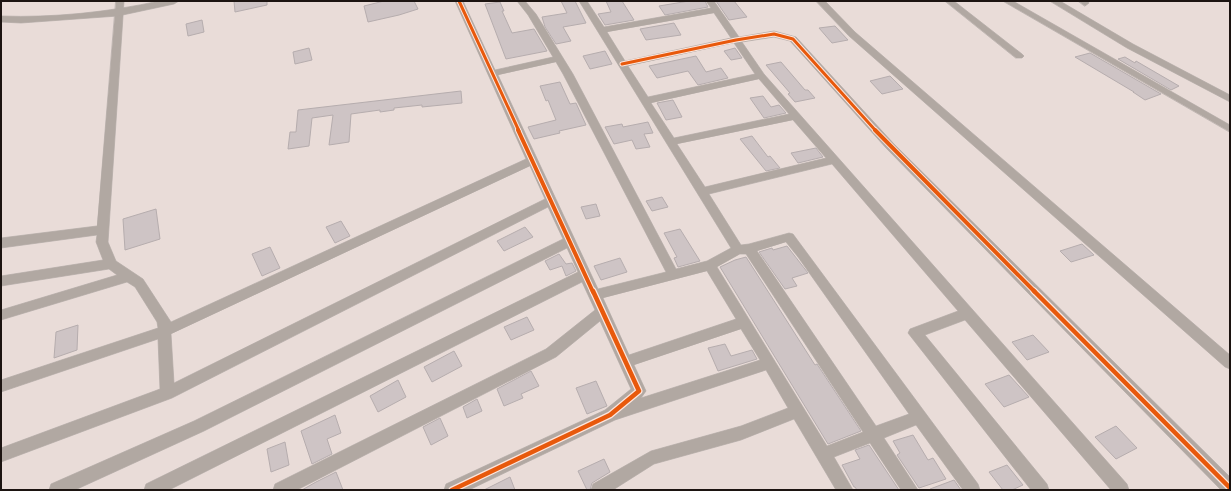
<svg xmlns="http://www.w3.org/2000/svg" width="1231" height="491" font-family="Manrope,sans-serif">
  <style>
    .building { fill: #cec4c5; stroke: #b6adae }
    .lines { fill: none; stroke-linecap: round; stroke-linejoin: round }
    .minor-casing { stroke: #c2b9b6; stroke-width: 1 }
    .tertiary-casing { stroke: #c2b9b6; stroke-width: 1 }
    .minor { fill: #b1a8a2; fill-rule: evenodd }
    .tertiary { fill: #b1a8a2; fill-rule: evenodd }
    .cycleway-far2-casing { stroke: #fee6dd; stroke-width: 5 }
    .cycleway-far1-casing { stroke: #fee6dd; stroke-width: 6 }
    .cycleway-casing { stroke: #fee6dd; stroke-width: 7 }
    .cycleway-far2 { stroke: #e8590c; stroke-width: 3 }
    .cycleway-far1 { stroke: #e8590c; stroke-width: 4 }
    .cycleway { stroke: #e8590c; stroke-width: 4.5 }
  </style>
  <rect width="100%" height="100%" fill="#e9dcd8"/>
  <g class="building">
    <path d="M234 1H267V5L235 12Z"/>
    <path d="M384 1H414L418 9 399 15 368 22 364 6Z"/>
    <path d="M561 1H575L586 23 563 27 571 41 556 44 545 27 542 17 567 13Z"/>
    <path d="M606 1H622L634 20 605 25 598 14 611 12Z"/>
    <path d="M689 1H705L708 7 665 15 659 6Z"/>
    <path d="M716 1H734L747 17 729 20Z"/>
    <path d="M500 2 504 11H502L512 33 534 29 547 51 506 59 485 4Z"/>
    <path d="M202 20 204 32 188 36 186 24Z"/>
    <path d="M674 23 681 35 646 40 640 29Z"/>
    <path d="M835 26 848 40 832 43 819 28Z"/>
    <path d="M309 48 312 60 295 64 293 52Z"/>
    <path d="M735 48 742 58 731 60 724 51Z"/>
    <path d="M605 51 612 64 590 69 583 56Z"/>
    <path d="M1090 53 1161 94 1145 100 1133 92H1134L1075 57Z"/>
    <path d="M696 56 706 72 721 68 728 78 698 85 688 71 657 78 649 66Z"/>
    <path d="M1125 57 1135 63 1136 61 1179 86 1171 90 1118 59Z"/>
    <path d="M781 62 805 90H808L815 98 795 102 788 94 790 93 766 65Z"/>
    <path d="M890 76 903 89 882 94 870 81Z"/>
    <path d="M560 82 570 104 576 103 586 125 559 131 560 133 534 139 528 127 556 120 548 100 546 101 540 86Z"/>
    <path d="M461 91 462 103 422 107V105L394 108V110L380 112V110L351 114 349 142 329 145 333 115 312 118 309 146 288 149 290 132H296L298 110Z"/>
    <path d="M763 96 771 107 779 105 786 113 764 118 750 98Z"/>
    <path d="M673 100 682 117 666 120 657 103Z"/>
    <path d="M648 122 653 133 644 134 650 147 636 149 632 140 614 144 605 127 622 124 623 127Z"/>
    <path d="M752 136 768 157 770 156 780 168 766 171 740 139Z"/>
    <path d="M816 148 823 157 798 163 791 153Z"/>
    <path d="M662 197 668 207 652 211 646 201Z"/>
    <path d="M596 204 600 216 586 219 581 207Z"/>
    <path d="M156 209 160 239 125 250 123 219Z"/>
    <path d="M341 221 350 236 335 243 326 227Z"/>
    <path d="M525 227 533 237 504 251 497 241Z"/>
    <path d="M680 229 700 261 678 267 674 258 677 257 664 233Z"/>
    <path d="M1082 244 1094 255 1071 262 1060 251Z"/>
    <path d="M787 246 808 273 792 278 797 286 785 289 759 252 772 248 773 250Z"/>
    <path d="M270 247 280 268 262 276 252 254Z"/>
    <path d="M559 254 566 264 572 263 576 271 566 276 562 266 550 270 545 261Z"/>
    <path d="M746 257 815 365 817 364 861 431 828 444 720 267 735 260Z"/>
    <path d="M620 258 627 272 601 280 594 266Z"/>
    <path d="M527 317 534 330 511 340 504 327Z"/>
    <path d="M78 325 77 350 54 358 56 332Z"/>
    <path d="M1033 335 1049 352 1027 360 1012 342Z"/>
    <path d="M725 344 731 356 752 350 757 359 718 371 708 348Z"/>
    <path d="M454 351 462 366 432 382 424 367Z"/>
    <path d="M531 371 539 386 521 394 523 398 504 406 497 389Z"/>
    <path d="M1009 375 1029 397 1004 407 985 384Z"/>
    <path d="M398 380 406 397 378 412 370 396Z"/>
    <path d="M596 381 607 406 587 414 576 388Z"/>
    <path d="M477 399 482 411 467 418 463 407Z"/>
    <path d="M335 415 341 433 327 439 332 454 312 464 301 431Z"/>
    <path d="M440 418 448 436 431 445 423 427Z"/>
    <path d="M1116 426 1137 448 1116 459 1095 437Z"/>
    <path d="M913 435 928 460 933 458 946 479 919 488 897 455 900 453 893 441Z"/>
    <path d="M285 442 289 465 271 472 267 449Z"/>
    <path d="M869 445 899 490H857L855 487H854L842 465 860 459 855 450Z"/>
    <path d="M604 459 610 472 592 483 590 490H587L578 471Z"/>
    <path d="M1007 465 1023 485 1012 490H1003L989 472Z"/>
    <path d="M336 472 343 490H302L316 482Z"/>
    <path d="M510 477 515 490H484Z"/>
    <path d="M954 480 961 490H930V489Z"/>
  </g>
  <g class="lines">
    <defs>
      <g id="minor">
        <path d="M116 1H124L108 242 116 261 143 279 171 322 526 159 455 1H463L495 70 553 57 528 15 517 1H525L536 14 573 74 676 269 707 261 731 248 579 1H587L604 27 711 8 706 1H714L739 37 774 31 796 37 894 144 1230 477V490H1221L886 148 790 41 774 37 742 42 764 74 1127 484 1129 490H1111L965 320 925 335 1047 484 1049 490H1031L908 333 910 329 958 311 832 164 709 194 741 245 749 244 789 233 793 234 978 484 980 490H963L916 425 884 438 918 490H901L870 443 834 457 853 490H836L794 419 741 440 654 464 613 490H591L593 484 651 451 741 426 788 408 766 370 615 420 469 490H444L446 484 605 410 631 389 600 321 556 357 297 490H273L275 484 546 349 595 310 582 282 169 490H144L146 484 578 272 567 248 204 431 75 490H49L51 484 194 421 563 239 548 207 172 398 1 462V448L160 389 158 339 1 392V380L158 328 157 322 135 287 127 282 1 320V310L117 275 109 269 1 286V276L103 260 96 242 97 235 1 248V238L97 226ZM714 13 731 38 625 61 607 32ZM734 43 755 74 648 97 628 66ZM556 62 563 74 666 272 598 289 498 75ZM759 79 789 114 674 138 651 103ZM793 120 826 158 705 187 677 144ZM530 166 545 199 174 383 171 334ZM786 242 798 257 909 414 876 426 757 251ZM740 254H746L863 432 827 446 717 267ZM707 271 736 319 629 355 603 298ZM741 329 760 360 641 398 646 391 634 365Z"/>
        <path d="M816 1H825L855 32 1230 355V369L1225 367 849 36Z"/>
        <path d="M945 1H954L1022 54 1024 56 1022 58H1016Z"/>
        <path d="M1003 1H1013L1230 125V132Z"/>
        <path d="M1050 1H1060L1133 44 1230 95V102L1127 48Z"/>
        <path d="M1078 1H1088L1089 3 1085 6Z"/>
      </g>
      <path id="tertiary" d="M159 1H179L174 4 118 16 21 23 1 22V16C53 18 109 12 159 1Z"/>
    </defs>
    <use href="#minor" class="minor-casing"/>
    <use href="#tertiary" class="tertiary-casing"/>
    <use href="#minor" class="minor"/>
    <use href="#tertiary" class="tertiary"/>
    <defs>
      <g id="cycleway-far2">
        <path d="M459 1 519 131"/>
        <path d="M622 64 736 40 774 34 793 39 876 131"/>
      </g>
      <g id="cycleway-far1">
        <path d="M518 130 593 292"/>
        <path d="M875 130 1035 292"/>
      </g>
      <g id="cycleway">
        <path d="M1034 291 1230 488"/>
        <path d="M452 490 610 415 639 391 593 291"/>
      </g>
    </defs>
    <use href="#cycleway-far2" class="cycleway-far2-casing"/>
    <use href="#cycleway-far1" class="cycleway-far1-casing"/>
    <use href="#cycleway" class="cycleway-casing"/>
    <use href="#cycleway-far2" class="cycleway-far2"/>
    <use href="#cycleway-far1" class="cycleway-far1"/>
    <use href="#cycleway" class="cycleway"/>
  </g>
  <rect width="1231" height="491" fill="none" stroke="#1c1411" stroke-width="4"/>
</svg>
